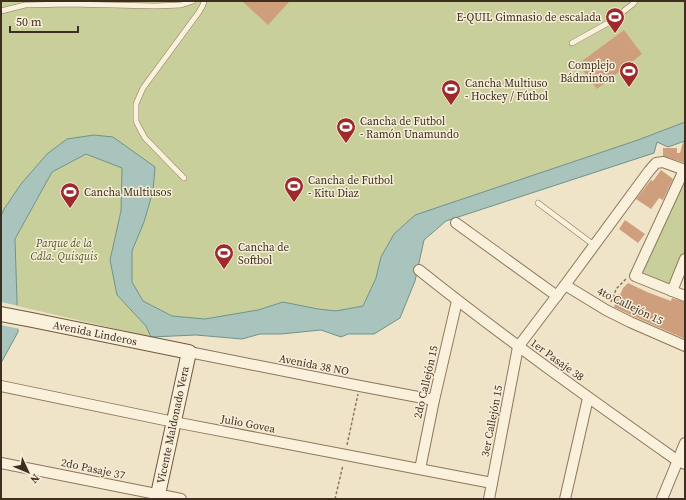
<svg xmlns="http://www.w3.org/2000/svg" width="686" height="500" font-family="'Source Serif 4',serif">
  <style>
    .green { fill: #c9cf9b }
    .water { fill: #a9c4bc; stroke: #6f938a }
    .pier { fill: #f0e4c8 }
    .building { fill: #cf9f7d }
    .lines { fill: none; stroke-linecap: round; stroke-linejoin: round }
    .lane-casing { stroke: #8d765c; stroke-width: 6 }
    .street-casing { stroke: #8d765c; stroke-width: 12 }
    .secondary-casing { stroke: #6f573f; stroke-width: 16 }
    .path { stroke: #8d765c; stroke-width: 1.5; stroke-dasharray: 3 2; stroke-linecap: butt }
    .lane { stroke: #faf1dc; stroke-width: 5 }
    .street { stroke: #faf1dc; stroke-width: 10 }
    .secondary { stroke: #faf1dc; stroke-width: 14 }
    .labels { text-anchor: middle; dominant-baseline: central; stroke-width: 3; stroke-linejoin: round; paint-order: stroke }
    .poi-label { font-size: 11px; fill: #3d2e20; stroke: #f7eed8; text-anchor: start }
    .park-label { font-size: 11px; font-style: italic; fill: #4d5a26; stroke: #f7eed8 }
    .street-label { font-size: 11px; fill: #3d2e20; stroke: #f7eed8 }
  </style>
  <rect width="100%" height="100%" fill="#f0e4c8"/>
  <g class="green">
    <path d="M1 1H685V122L638 140 444 206 381 257 376 278 363 306 336 311 318 309 283 302 258 310 205 319 172 316 143 301 131 282 132 251 144 222 153 191 113 137 47 154 21 184 4 209 1 216Z"/>
    <path d="M86 154 122 168 121 211 110 260 117 295 146 326 151 337 17 306 15 239 52 172Z"/>
    <path d="M685 170V259L672 291 635 276Z"/>
  </g>
  <path class="water" d="M685 122V141L668 147 657 142 654 153 446 221 424 240 415 281 400 318 374 334H348L341 337 321 330 281 334H260L242 339 196 335 151 337 146 326 117 295 110 260 121 211 122 168 86 154 52 172 15 239 18 332 1 363V216L4 209 21 184 47 154 67 139 94 135 113 137 155 167 153 191 144 222 132 251V282L143 301 172 316 205 319 258 310 283 302 318 309 336 311 363 306 376 278 381 257 394 234 415 215 638 140Z"/>
  <path class="pier" d="M1 302 19 306 20 329 1 325Z"/>
  <g class="building">
    <path d="M242 1H290L268 25Z"/>
    <path d="M624 30 642 54 597 89 578 64Z"/>
    <path d="M683 142 685 143V163L663 156V148H677V153H680Z"/>
    <path d="M661 170 673 179 663 200 659 198 651 209 636 199 651 180 653 181Z"/>
    <path d="M625 220 645 234 638 243 619 229Z"/>
    <path d="M628 283 647 292 671 301 672 298 685 302V339L633 316 614 307 615 304 614 303 618 294 620 295 623 288Z"/>
  </g>
  <g class="lines">
    <defs>
      <g id="lane">
        <path d="M1 11 25 5 70 4 155 6 181 5 193 1"/>
        <path d="M572 43 608 23 633 4 635 1"/>
        <path d="M184 178 145 138 140 129 136 121V104L143 88 199 12 203 5 204 1"/>
        <path d="M538 203 594 245"/>
      </g>
      <g id="street">
        <path d="M684 170 635 276 685 296"/>
        <path d="M456 223 557 296"/>
        <path d="M419 270C503 337 590 399 678 461L685 464"/>
        <path d="M565 285 606 310 630 322 685 346"/>
        <path d="M672 291 685 259"/>
        <path d="M189 352 360 386 434 400"/>
        <path d="M1 386 174 422 492 483"/>
        <path d="M1 463 181 499"/>
        <path d="M420 469 434 400 457 301"/>
        <path d="M489 499 518 347 565 285 649 171 656 163 663 162 685 170"/>
        <path d="M565 499 588 398"/>
        <path d="M662 499 685 443"/>
      </g>
      <g id="secondary">
        <path id="s1" d="M1 314 32 320 189 352 157 499"/>
      </g>
    </defs>
    <use href="#lane" class="lane-casing"/>
    <use href="#street" class="street-casing"/>
    <use href="#secondary" class="secondary-casing"/>
    <g class="path">
      <path d="M611 302 614 296 616 289 626 279"/>
      <path d="M347 445 358 394"/>
      <path d="M335 499 343 465"/>
    </g>
    <use href="#lane" class="lane"/>
    <use href="#street" class="street"/>
    <use href="#secondary" class="secondary"/>
  </g>
  <defs>
    <symbol id="stadium-pin" viewBox="-11 -11 22 30"><path d="M0 17L-7.5 6A9.5 9.5 0 1 1 7.5 6Z" fill="#9e2a2b" stroke="#f7eed8"/><path d="M0-5a6.5 5 0 1 0 0 10a6.5 5 0 1 0 0-10ZM-3.5-1.8h7v3.6h-7Z" fill="#fff"/></symbol>
  </defs>
  <g fill-rule="evenodd">
    <use href="#stadium-pin" x="604" y="6" width="22" height="30"/>
    <use href="#stadium-pin" x="618" y="60" width="22" height="30"/>
    <use href="#stadium-pin" x="440" y="78" width="22" height="30"/>
    <use href="#stadium-pin" x="335" y="116" width="22" height="30"/>
    <use href="#stadium-pin" x="283" y="175" width="22" height="30"/>
    <use href="#stadium-pin" x="59" y="181" width="22" height="30"/>
    <use href="#stadium-pin" x="213" y="242" width="22" height="30"/>
  </g>
  <g class="labels">
    <g class="poi-label">
      <text x="601" y="17" text-anchor="end">E-QUIL Gimnasio de escalada</text>
      <text x="615" y="65" text-anchor="end">Complejo<tspan x="615" dy="13">Bádminton</tspan></text>
      <text x="465" y="83">Cancha Multiuso<tspan x="465" dy="13">- Hockey / Fútbol</tspan></text>
      <text x="360" y="121">Cancha de Futbol<tspan x="360" dy="13">- Ramón Unamundo</tspan></text>
      <text x="308" y="180">Cancha de Futbol<tspan x="308" dy="13">- Kitu Diaz</tspan></text>
      <text x="84" y="192">Cancha Multiusos</text>
      <text x="238" y="247">Cancha de<tspan x="238" dy="13">Softbol</tspan></text>
    </g>
    <g class="park-label">
      <text x="64" y="243">Parque de la<tspan x="64" dy="13">Cdla. Quisquis</tspan></text>
    </g>
    <g class="street-label">
      <text transform="translate(630 306) rotate(26)">4to Callejón 15</text>
      <text stroke="none"><textPath href="#s1" startOffset="96">Avenida Linderos</textPath></text>
      <text transform="translate(557 360) rotate(36)">1er Pasaje 38</text>
      <text transform="translate(314 365) rotate(11)">Avenida 38 NO</text>
      <text transform="translate(426 382) rotate(-77)">2do Callejón 15</text>
      <text transform="translate(492 421) rotate(-79)">3er Callejón 15</text>
      <text transform="translate(248 424) rotate(11)">Julio Govea</text>
      <text transform="translate(173 425) rotate(-78)">Vicente Maldonado Vera</text>
      <text transform="translate(93 469) rotate(12)">2do Pasaje 37</text>
    </g>
  </g>
  <rect width="686" height="500" fill="none" stroke="#3d2e20" stroke-width="4"/>
  <g transform="translate(28 472) rotate(134)" stroke="#f7eed8" stroke-width="3" paint-order="stroke">
  <path d="M0-3L7 15L0 10L-7 15Z" fill="#3d2e20"/>
  <text y="-6" font-size="11" font-weight="bold" text-anchor="middle" fill="#3d2e20">N</text>
  </g>
  <path d="M10 26v6h68v-6" fill="none" stroke="#3d2e20" stroke-width="2"/>
  <text x="16" y="26" font-size="12" fill="#3d2e20" stroke="#f7eed8" stroke-width="3" paint-order="stroke">50 m</text>
</svg>
